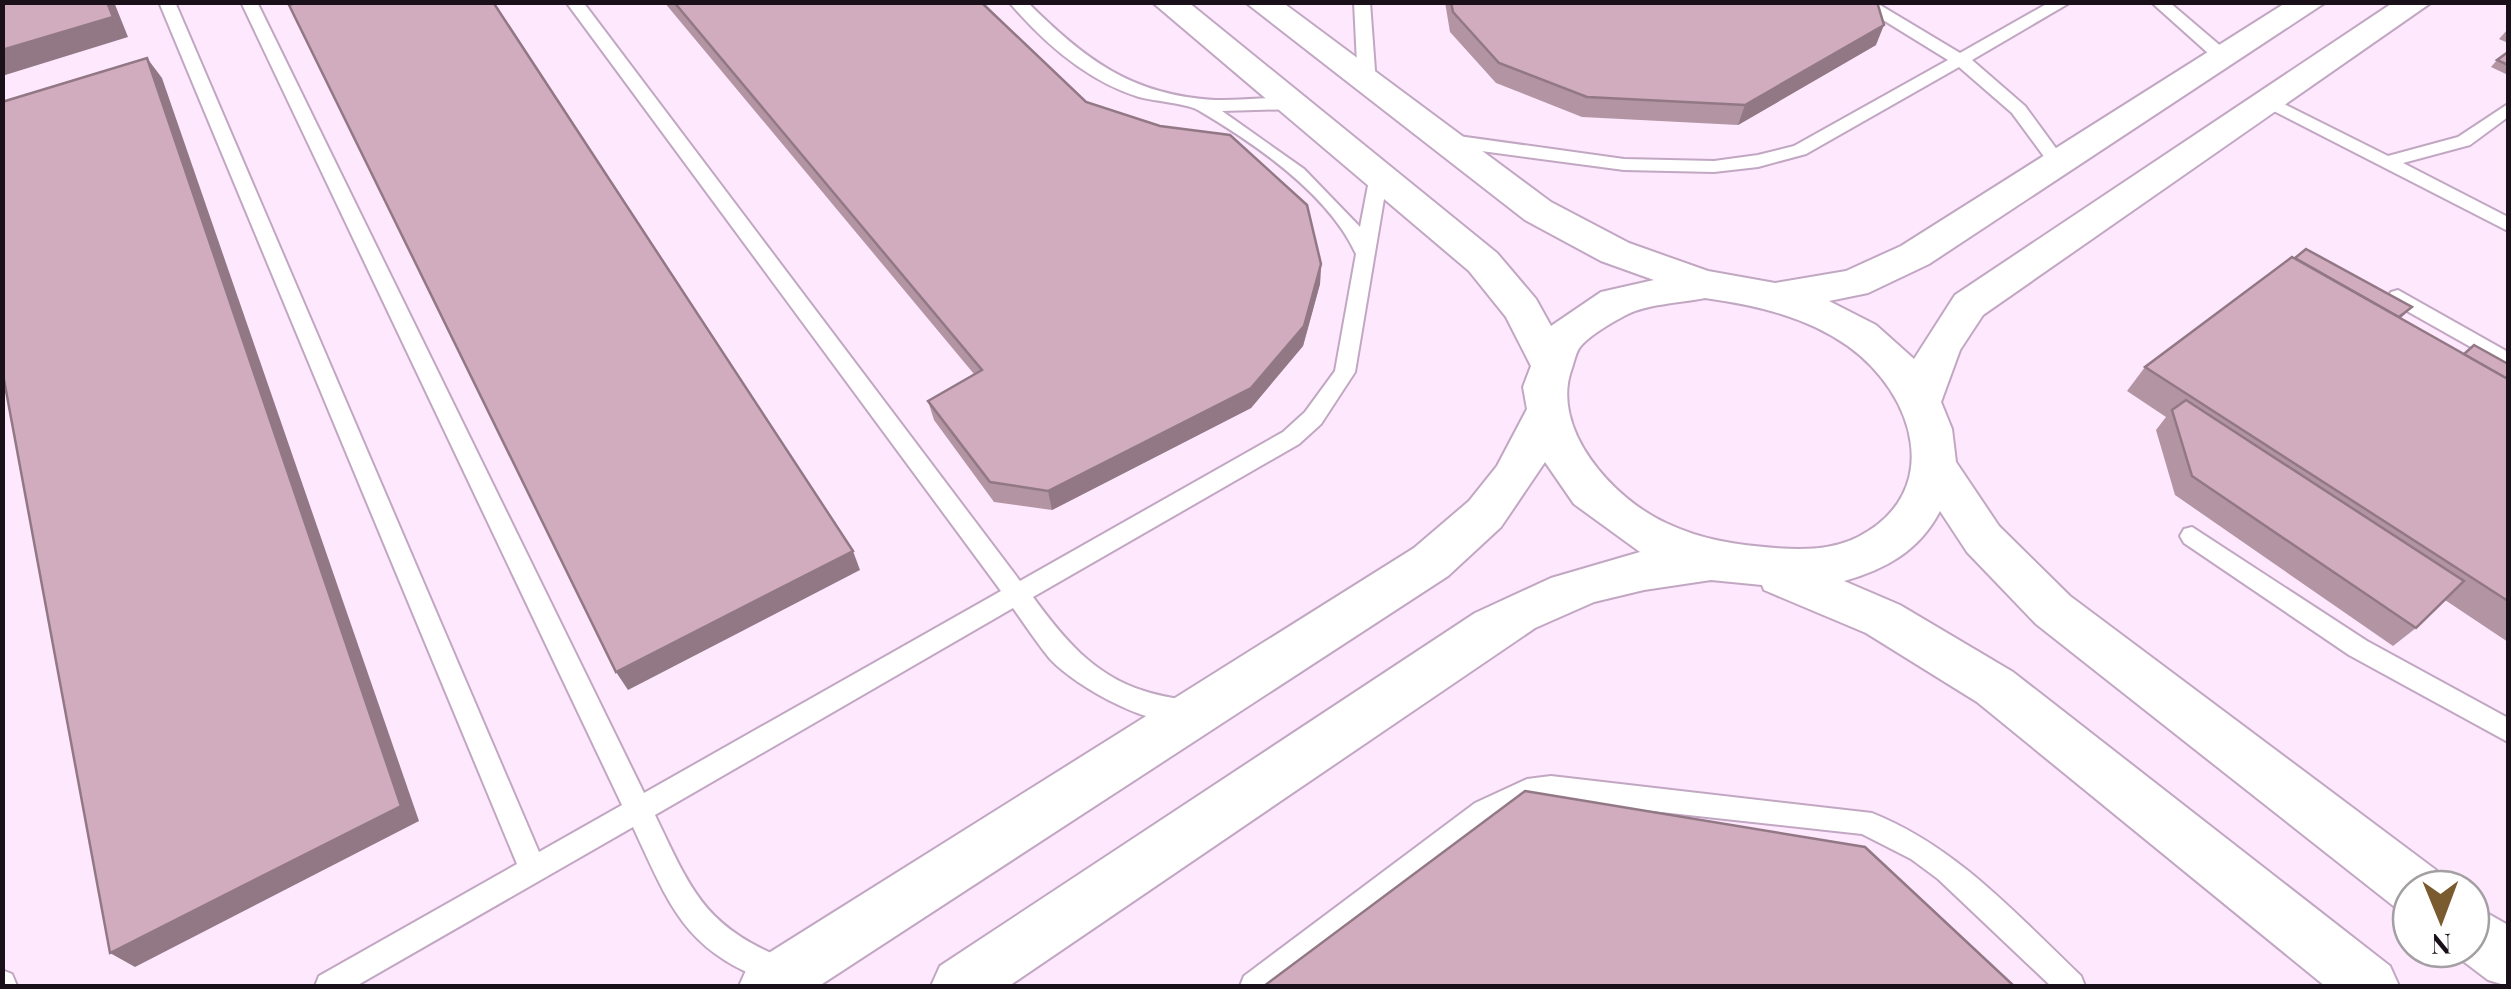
<svg xmlns="http://www.w3.org/2000/svg" width="2511" height="989" font-family="'Playfair Display',serif">
  <style>
    .lines { fill: none; stroke-linecap: round; stroke-linejoin: round }
    .lane-casing { stroke: #c1a7c2; stroke-width: 4 }
    .street-casing { stroke: #c1a7c2; stroke-width: 4 }
    .lane { fill: #fff; fill-rule: evenodd }
    .street { fill: #fff; fill-rule: evenodd }
    .wall { fill: #b394a3 }
    .shaded-wall { fill: #927885 }
    .building { fill: #d0acbe; stroke: #927885; stroke-width: 2.5 }
  </style>
  <rect width="100%" height="100%" fill="#fee8fe"/>
  <g class="lines">
    <defs>
      <g id="lane">
        <path d="M159 2H175L539 852 622 805 241 2H257L644 793 1001 591 566 2H583L1020 581 1283 432 1305 412 1335 371 1356 254C1328 193 1254 143 1198 110 1189 104 1154 101 1139 97 1087 81 1044 43 1009 2H1027C1085 59 1130 95 1215 100 1242 101 1273 95 1300 100V108L1294 109 1222 111 1304 169 1360 227 1370 175 1379 169 1388 175 1355 372 1321 424 1299 444 1033 597C1063 638 1093 675 1144 691 1161 697 1180 698 1197 704L1201 712 1197 720C1159 734 1076 687 1050 659 1037 643 1025 625 1013 608L655 815C693 894 704 926 789 961L793 971 789 981 779 985C686 953 672 911 633 827L356 986H315L319 976 517 864Z"/>
        <path d="M1354 2H1370L1376 84 1367 89 1358 84Z"/>
        <path d="M1854 2H1875L1960 53 2050 2H2071L1972 60 2025 106 2066 162 2063 166H2051L2012 113 1959 67 1806 154 1758 167 1714 172 1624 170 1444 146 1435 140 1444 134 1624 159 1714 161 1758 155 1794 146 1948 60Z"/>
        <path d="M2151 2H2169L2230 54V62H2218Z"/>
        <path d="M2270 97 2388 156 2458 137 2508 104V117L2470 145 2403 163 2508 217V231L2264 106V98Z"/>
        <path d="M2398 290 2508 352V368L2391 302 2388 297 2391 292Z"/>
        <path d="M2192 527 2367 641 2508 718V742L2349 655 2184 543 2180 536 2184 529Z"/>
        <path d="M1551 776 1872 813C1957 847 2016 914 2081 976L2085 986H2051L1938 879 1911 859 1862 834 1551 800 1530 803 1493 821 1277 986H1240L1244 976 1475 803 1527 779Z"/>
        <path d="M2 970 12 974 17 986H2Z"/>
      </g>
      <g id="street">
        <path d="M1152 2H1188L1497 253 1536 299 1551 326 1601 292 1654 280 1601 261 1525 220 1245 2H1282L1551 202 1629 243 1708 271 1775 283 1846 271 1901 246 2287 2H2326L1929 264 1868 293 1829 301 1876 325 1914 359 1955 295 2394 2H2432L1983 315 1960 350 1941 402 1952 429 1956 462 1999 526 2070 596 2436 870 2444 889H2411V914L2396 908 2036 624 1967 552 1940 511C1919 551 1886 569 1844 581L1900 605 2013 672 2390 966 2399 986H2325L1977 702 1866 633 1764 590 1762 585 1711 580 1644 590 1594 602 1535 628 1009 986H931L940 966 1475 613 1551 578 1640 552 1574 504 1545 462 1501 527 1448 576 819 986H739L748 966 1414 548 1469 501 1497 466 1527 409 1523 387 1531 366 1506 317 1469 271ZM1705 298C1755 305 1805 316 1848 346 1915 394 1945 492 1858 537 1832 550 1803 550 1776 548 1736 545 1702 540 1666 523 1613 499 1549 428 1572 368 1574 362 1576 352 1580 347 1589 336 1611 323 1624 316 1645 304 1680 303 1705 298Z"/>
        <path d="M2471 904 2508 925V986L2488 980 2451 952 2471 949Z"/>
      </g>
    </defs>
    <use href="#lane" class="lane-casing"/>
    <use href="#street" class="street-casing"/>
    <use href="#lane" class="lane"/>
    <use href="#street" class="street"/>
  </g>
  <g class="wall">
    <path d="M664 2H981L1086 102 1321 264 1320 284 1303 346 1251 408 1052 510 994 502 934 420 928 401 974 374Z"/>
    <path d="M1445 2 1878 3 1876 45 1738 125 1582 117 1496 83 1450 32Z"/>
    <path d="M2508 29V43L2499 39Z"/>
    <path d="M2508 52V75L2491 67 2497 60Z"/>
    <path d="M2412 307 2401 318 2464 354 2508 364V642L2445 600 2416 628 2393 646 2175 495 2156 430 2166 417 2127 391 2145 367Z"/>
  </g>
  <g class="shaded-wall">
    <path d="M107 2H114L128 37 2 76V50Z"/>
    <path d="M1884 25 1876 45 1738 125 1745 105Z"/>
    <path d="M147 58 162 78 419 821 135 967 110 953Z"/>
    <path d="M1321 264 1320 284 1303 346 1251 408 1052 510 1048 491Z"/>
    <path d="M853 551 860 570 628 690 616 672Z"/>
  </g>
  <g class="building">
    <path d="M2 2H107L113 17 2 50Z"/>
    <path d="M298 2H493L853 551 616 672 289 5Z"/>
    <path d="M674 2H981L1086 102 1160 126 1230 135 1307 205 1321 264 1304 326 1251 388 1048 491 990 482 928 401 982 370Z"/>
    <path d="M1451 2H1877L1884 25 1745 105 1587 97 1499 63 1453 12Z"/>
    <path d="M2508 52V65L2497 60Z"/>
    <path d="M147 58 401 806 110 953 2 369V102Z"/>
    <path d="M2306 249 2412 307 2399 317 2295 258Z"/>
    <path d="M2292 257 2508 379V601L2145 367Z"/>
    <path d="M2474 345 2508 364V379L2464 354Z"/>
    <path d="M2186 400 2464 581 2416 628 2192 476 2172 410Z"/>
    <path d="M1525 791 1865 847 2014 986H1264Z"/>
  </g>
  <rect width="2511" height="989" fill="none" stroke="#191019" stroke-width="10"/>
  <g transform="translate(2441 919) rotate(179)"><circle r="48" fill="#ffffff" stroke="#a39fa3" stroke-width="2.5"/>
  <path d="M0-8L18 38L0 25L-18 38Z" fill="#7a5b30"/>
  <text y="-15" font-size="28" font-weight="bold" text-anchor="middle" fill="#191019">N</text>
  </g>
</svg>
